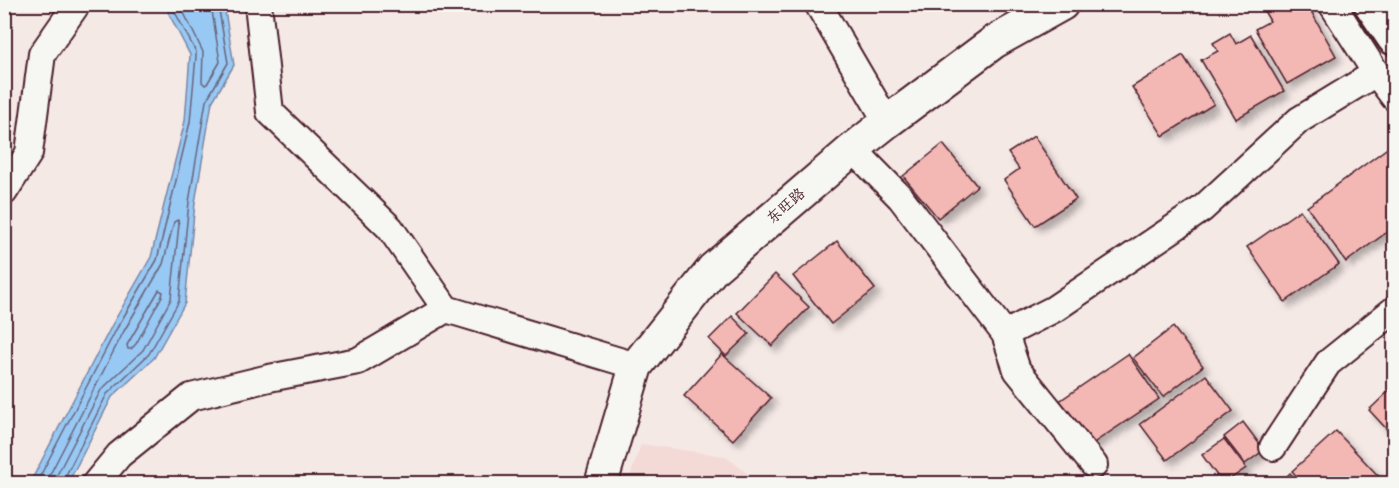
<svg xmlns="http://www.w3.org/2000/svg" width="1399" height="488" font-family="'Balsamiq Sans','LXGW WenKai TC',sans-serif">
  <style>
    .built { fill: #f4dad7 }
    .water { fill: #97c9f4; stroke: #7885a4; stroke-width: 1.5 }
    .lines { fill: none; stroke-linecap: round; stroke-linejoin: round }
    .shore { stroke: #69637b; stroke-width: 1.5 }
    .building { fill: #f3b7b4; stroke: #4a1f2b; stroke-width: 1.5; filter: url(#shadow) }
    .minor-casing { stroke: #4a1f2b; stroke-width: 30 }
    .tertiary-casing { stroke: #4a1f2b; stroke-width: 36 }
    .secondary-casing { stroke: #4a1f2b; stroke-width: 38 }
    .minor { stroke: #f6f6f2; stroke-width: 26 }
    .tertiary { stroke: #f6f6f2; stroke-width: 32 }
    .secondary { stroke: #f6f6f2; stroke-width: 33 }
    .labels { text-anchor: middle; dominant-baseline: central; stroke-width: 6; stroke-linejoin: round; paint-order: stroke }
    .street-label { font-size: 15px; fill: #4a1f2b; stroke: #f6f6f2 }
  </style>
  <defs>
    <filter id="shadow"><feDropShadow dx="5.5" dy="5.5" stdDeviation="3" flood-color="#0004"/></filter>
  </defs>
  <rect width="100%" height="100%" fill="#f5e9e6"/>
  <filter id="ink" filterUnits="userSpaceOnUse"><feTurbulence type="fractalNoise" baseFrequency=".0167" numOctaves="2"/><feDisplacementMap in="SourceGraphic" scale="12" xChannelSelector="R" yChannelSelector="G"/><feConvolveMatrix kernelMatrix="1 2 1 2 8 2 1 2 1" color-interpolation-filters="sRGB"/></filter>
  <g filter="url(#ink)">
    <path class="built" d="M641 444 725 456 760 483H628Z"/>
    <path class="water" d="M170 5H224L234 65 212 102 195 203 185 303 154 358 112 397 68 483H30L112 325 151 257 185 121 190 55 168 12Z"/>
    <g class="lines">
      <g class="shore">
        <path d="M183 4V11L203 52 202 82 205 85 207 84 220 62 211 4"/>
        <path d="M159 290 163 292 162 296 136 344 131 349H128L127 345Z"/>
        <path d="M36 484 117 328 157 260 190 122 196 56V52L175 12V4"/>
        <path d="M45 484 124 331 163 264 174 222 178 220 179 224 171 299 143 350 101 390 57 475 55 484"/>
        <path d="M63 484 64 479 107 394 149 354 179 301 189 202 206 101 228 63 218 4"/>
      </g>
    </g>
    <g class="building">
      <path d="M1276 4H1288L1291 10 1300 4H1307L1336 56 1287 84 1255 29 1270 21 1264 11Z"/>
      <path d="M1230 33 1236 44 1251 35 1284 91 1236 119 1201 60 1218 51 1213 43Z"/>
      <path d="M1183 55 1214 104 1163 136 1132 87Z"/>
      <path d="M1034 136 1076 199 1035 226 1004 180 1019 169 1008 153Z"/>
      <path d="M943 144 977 186 938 218 903 176Z"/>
      <path d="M1393 144 1394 227 1346 262 1307 207Z"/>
      <path d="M1300 210 1339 264 1285 302 1247 247Z"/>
      <path d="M837 241 875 289 831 324 793 276Z"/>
      <path d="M775 274 809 307 772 346 737 313Z"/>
      <path d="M732 316 749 334 726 356 709 339Z"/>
      <path d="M1173 327 1203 366 1163 397 1133 358Z"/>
      <path d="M722 354 771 398 733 440 684 396Z"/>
      <path d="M1128 354 1159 399 1089 446 1058 402Z"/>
      <path d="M1206 375 1233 411 1167 460 1140 424Z"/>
      <path d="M1394 386V437L1369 410Z"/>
      <path d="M1243 422 1264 450 1245 464 1224 437Z"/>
      <path d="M1336 431 1386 484H1304L1292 471Z"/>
      <path d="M1224 439 1246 468 1223 484 1202 455Z"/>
      <path d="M1290 473 1300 484H1279Z"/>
    </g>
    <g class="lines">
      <defs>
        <g id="minor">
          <path d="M258 4 270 112 390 228 446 309 636 366"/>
          <path d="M818 4 887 122"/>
          <path d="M1332 4 1376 73 1394 97"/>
          <path d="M853 149 901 198 1005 334 1017 370 1094 465"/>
          <path d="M4 192 29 153 42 54 77 4"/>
          <path d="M1005 334 1054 309 1202 209 1299 120 1376 73"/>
          <path d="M1273 447 1328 363 1394 310"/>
          <path d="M95 484 119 455 191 397 269 378 358 361 446 309"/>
        </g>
        <path id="tertiary" d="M601 484 636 366 713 269 853 149 887 122 994 42 1062 4"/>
        <path id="secondary" d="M1371 4 1394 38"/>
      </defs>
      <use href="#minor" class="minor-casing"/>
      <use href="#tertiary" class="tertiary-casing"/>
      <use href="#secondary" class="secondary-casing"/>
      <use href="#minor" class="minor"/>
      <use href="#tertiary" class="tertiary"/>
      <use href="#secondary" class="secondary"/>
    </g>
  </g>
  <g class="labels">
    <g class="street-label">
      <text transform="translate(786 206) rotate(-41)">东旺路</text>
    </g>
  </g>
  <rect width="1399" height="488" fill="none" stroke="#f6f6f2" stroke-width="24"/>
  <rect x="12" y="12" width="1375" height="464" fill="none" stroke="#4a1f2b" stroke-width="2" filter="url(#ink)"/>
</svg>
